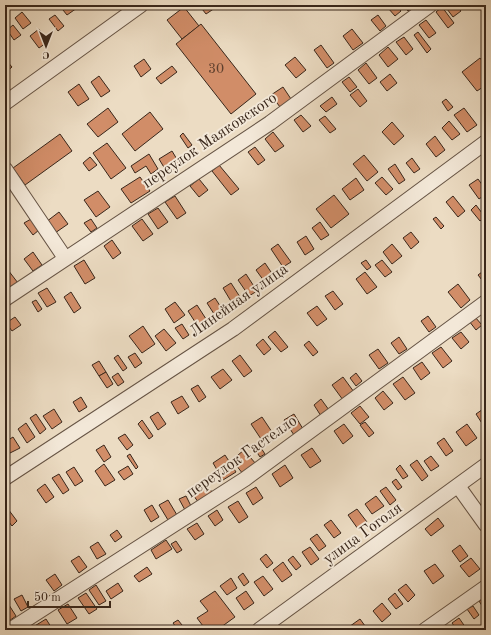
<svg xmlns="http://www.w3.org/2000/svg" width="491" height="635" font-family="'Old Standard TT',serif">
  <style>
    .building { fill: #d18d68; stroke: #39271b }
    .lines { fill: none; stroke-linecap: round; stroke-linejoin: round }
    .minor-casing { stroke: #665445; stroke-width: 16 }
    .minor { stroke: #f3e8d8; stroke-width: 14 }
    .labels { text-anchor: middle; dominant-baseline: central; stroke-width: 4; stroke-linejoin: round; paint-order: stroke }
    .number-label { font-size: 14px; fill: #5f402e }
    .street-label { font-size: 16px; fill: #39271b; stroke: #f3e8d8 }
  </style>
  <rect width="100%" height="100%" fill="#ecdcc3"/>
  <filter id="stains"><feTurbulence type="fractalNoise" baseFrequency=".005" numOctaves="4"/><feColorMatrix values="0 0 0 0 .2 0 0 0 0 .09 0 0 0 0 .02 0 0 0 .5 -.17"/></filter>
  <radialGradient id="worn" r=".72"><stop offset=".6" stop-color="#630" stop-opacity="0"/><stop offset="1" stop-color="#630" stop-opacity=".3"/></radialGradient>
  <g class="building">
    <path d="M59 5H75L77 8 67 15Z"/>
    <path d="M199 5H213L215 8 206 14Z"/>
    <path d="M392 5H396L401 11 395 16 388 8Z"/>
    <path d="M403 5H416L408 11Z"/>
    <path d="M444 5H456L461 11 453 17Z"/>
    <path d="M184 7 199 26 182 39 167 20Z"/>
    <path d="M442 7 454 23 448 28 436 12Z"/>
    <path d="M22 12 31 23 23 29 15 18Z"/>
    <path d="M55 15 64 26 58 31 49 19Z"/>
    <path d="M378 15 386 26 380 31 371 20Z"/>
    <path d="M426 20 436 33 429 38 419 25Z"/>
    <path d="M201 24 256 94 231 114 176 44Z"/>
    <path d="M13 25 21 35 14 40 7 30Z"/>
    <path d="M39 29 49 41 39 48 30 36Z"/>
    <path d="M352 29 363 43 353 50 343 36Z"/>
    <path d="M418 32 431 49 427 53 414 35Z"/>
    <path d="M404 37 413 49 406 55 396 42Z"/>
    <path d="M321 45 334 63 327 68 314 50Z"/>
    <path d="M388 47 398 59 388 67 379 55Z"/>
    <path d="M295 57 306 70 296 78 285 65Z"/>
    <path d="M480 58 486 66V85L477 91 462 72Z"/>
    <path d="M5 59 12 67 5 73Z"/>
    <path d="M144 59 151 69 141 77 134 66Z"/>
    <path d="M366 63 377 78 369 84 358 70Z"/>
    <path d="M172 66 177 72 161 84 156 78Z"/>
    <path d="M390 74 397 83 387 91 380 82Z"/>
    <path d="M99 76 110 91 101 97 91 82Z"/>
    <path d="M349 77 357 87 350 92 342 82Z"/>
    <path d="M79 84 89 99 78 106 68 92Z"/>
    <path d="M283 87 291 99 280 107 271 95Z"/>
    <path d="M358 89 367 101 360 107 350 95Z"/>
    <path d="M332 97 337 104 326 112 320 106Z"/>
    <path d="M446 99 453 107 448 111 442 102Z"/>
    <path d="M108 108 118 122 98 137 87 124Z"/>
    <path d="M464 108 477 125 467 132 454 115Z"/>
    <path d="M150 112 163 129 135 151 122 134Z"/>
    <path d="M301 115 311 126 303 132 294 120Z"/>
    <path d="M325 116 336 129 330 133 319 120Z"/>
    <path d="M449 121 460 134 452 140 442 128Z"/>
    <path d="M392 122 404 136 394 145 382 132Z"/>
    <path d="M273 132 284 146 275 152 265 139Z"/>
    <path d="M183 133 192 145 188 148 180 136Z"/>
    <path d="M60 134 72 151 25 185 13 168Z"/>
    <path d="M435 136 445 150 436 157 426 144Z"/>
    <path d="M107 143 126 168 111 179 93 153Z"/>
    <path d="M255 147 265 160 258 165 248 152Z"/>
    <path d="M172 151 181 166 168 174 159 159Z"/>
    <path d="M149 154 158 169 151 174 146 166 135 173 131 166Z"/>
    <path d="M364 155 378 172 367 181 353 164Z"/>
    <path d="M90 157 97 165 89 171 83 163Z"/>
    <path d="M412 158 420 169 414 173 406 163Z"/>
    <path d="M395 164 405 180 399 184 388 169Z"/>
    <path d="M219 165 239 189 231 195 212 171Z"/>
    <path d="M140 177 150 191 131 203 121 189Z"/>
    <path d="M382 177 393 189 386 195 375 183Z"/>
    <path d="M356 178 364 190 350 200 342 189Z"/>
    <path d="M199 179 208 190 199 197 190 186Z"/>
    <path d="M478 179 486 190V194L479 199 469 185Z"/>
    <path d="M98 191 110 207 96 217 84 200Z"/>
    <path d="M334 195 349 214 331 228 316 209Z"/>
    <path d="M175 196 186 213 177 219 165 202Z"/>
    <path d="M453 196 465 211 458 217 446 202Z"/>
    <path d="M476 205 485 217 480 221 471 210Z"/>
    <path d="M158 208 168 222 158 229 148 214Z"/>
    <path d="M59 212 68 224 55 233 46 222Z"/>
    <path d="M436 217 444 226 441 229 433 219Z"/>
    <path d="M31 219 39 230 33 235 24 223Z"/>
    <path d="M91 219 97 228 91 232 84 223Z"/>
    <path d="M142 219 153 234 143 241 132 226Z"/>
    <path d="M320 222 329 235 321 240 312 228Z"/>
    <path d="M411 232 419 242 411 249 403 238Z"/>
    <path d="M306 236 314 249 305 255 297 242Z"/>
    <path d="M112 240 121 253 113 259 104 246Z"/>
    <path d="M278 244 291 262 283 267 271 249Z"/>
    <path d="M392 244 402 256 392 264 383 252Z"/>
    <path d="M33 252 42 265 33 271 24 259Z"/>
    <path d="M84 260 95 278 85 284 74 266Z"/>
    <path d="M366 260 371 267 367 270 361 263Z"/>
    <path d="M382 260 392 272 385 277 375 265Z"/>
    <path d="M265 263 273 275 264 281 256 270Z"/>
    <path d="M486 269V285L478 275Z"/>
    <path d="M8 270 18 283 8 290 5 286V272Z"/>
    <path d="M365 272 377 287 367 294 356 279Z"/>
    <path d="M246 274 257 291 249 296 238 280Z"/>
    <path d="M231 283 240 297 232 303 223 288Z"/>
    <path d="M458 284 470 300 461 308 448 292Z"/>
    <path d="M47 288 56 302 47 307 38 293Z"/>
    <path d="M333 291 343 304 335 310 325 296Z"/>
    <path d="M71 292 81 308 74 313 64 297Z"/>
    <path d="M215 298 224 312 216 317 207 303Z"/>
    <path d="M36 300 42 309 38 312 32 302Z"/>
    <path d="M175 302 185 315 174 323 165 309Z"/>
    <path d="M197 305 208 322 199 328 188 311Z"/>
    <path d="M317 306 327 319 317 326 307 313Z"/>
    <path d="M428 316 436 327 429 332 421 321Z"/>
    <path d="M15 317 21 325 12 331 6 323Z"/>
    <path d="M475 317 482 325 476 330 469 321Z"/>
    <path d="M182 324 189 335 183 339 175 328Z"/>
    <path d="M143 326 155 344 142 353 129 336Z"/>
    <path d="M164 329 176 343 166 351 155 336Z"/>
    <path d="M275 331 288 347 281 352 268 337Z"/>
    <path d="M461 332 469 342 461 349 452 338Z"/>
    <path d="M399 337 407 349 399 354 391 343Z"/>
    <path d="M263 339 271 349 264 355 256 345Z"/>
    <path d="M309 341 318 352 313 356 304 345Z"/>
    <path d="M441 347 452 361 443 368 432 353Z"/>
    <path d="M378 349 388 363 379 369 369 355Z"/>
    <path d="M135 353 142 363 135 368 128 357Z"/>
    <path d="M118 355 127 368 123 371 114 358Z"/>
    <path d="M240 355 252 371 244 377 232 361Z"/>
    <path d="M99 361 106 372 99 376 92 365Z"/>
    <path d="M422 362 430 373 421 380 413 368Z"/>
    <path d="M223 369 232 380 220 389 211 377Z"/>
    <path d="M106 372 113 384 107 388 99 376Z"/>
    <path d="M118 373 124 382 118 386 112 377Z"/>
    <path d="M356 373 362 381 356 386 350 378Z"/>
    <path d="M343 377 354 392 343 400 332 385Z"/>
    <path d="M403 377 415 393 405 400 393 384Z"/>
    <path d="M198 385 206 397 199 402 191 389Z"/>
    <path d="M383 391 393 403 384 410 375 398Z"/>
    <path d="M182 396 189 407 178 414 171 402Z"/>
    <path d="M81 397 87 407 79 412 73 402Z"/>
    <path d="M321 399 329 410 321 416 314 405Z"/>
    <path d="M360 406 369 417 360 424 351 413Z"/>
    <path d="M486 407V427L485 428 476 414Z"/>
    <path d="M54 409 62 422 52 429 43 416Z"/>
    <path d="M158 412 166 424 158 430 150 417Z"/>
    <path d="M36 414 46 429 40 434 30 418Z"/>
    <path d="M294 414 303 429 294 435 284 420Z"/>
    <path d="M262 417 276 438 265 445 251 424Z"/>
    <path d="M142 420 153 436 149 439 138 424Z"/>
    <path d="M365 422 374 433 369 437 360 425Z"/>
    <path d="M26 423 35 437 27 443 18 429Z"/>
    <path d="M344 424 353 436 343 444 334 431Z"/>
    <path d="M467 424 477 438 466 446 456 432Z"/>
    <path d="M125 434 133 445 127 450 118 438Z"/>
    <path d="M13 437 20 448 10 453 5 445V442Z"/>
    <path d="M444 438 453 451 446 456 437 443Z"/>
    <path d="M104 445 111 457 104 462 96 450Z"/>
    <path d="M259 445 265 454 260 457 254 448Z"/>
    <path d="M312 448 321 461 310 468 301 455Z"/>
    <path d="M244 450 256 464 243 474 232 460Z"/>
    <path d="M130 454 138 467 136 469 127 456Z"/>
    <path d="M225 455 236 472 223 480 213 463Z"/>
    <path d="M431 456 439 466 431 471 424 461Z"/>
    <path d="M417 460 428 476 422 481 410 465Z"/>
    <path d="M104 464 115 480 105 486 95 471Z"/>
    <path d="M285 465 293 478 280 487 272 474Z"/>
    <path d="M400 465 408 476 403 479 396 469Z"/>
    <path d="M128 466 133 474 124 480 118 472Z"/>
    <path d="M74 467 83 481 75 486 66 472Z"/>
    <path d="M59 474 69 490 63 494 52 478Z"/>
    <path d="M396 479 402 487 398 490 392 482Z"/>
    <path d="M205 481 213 494 199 503 190 491Z"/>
    <path d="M45 484 54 497 46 503 37 490Z"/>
    <path d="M256 487 263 498 253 505 246 493Z"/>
    <path d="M386 487 396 500 390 505 380 491Z"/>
    <path d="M186 496 191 506 185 510 179 499Z"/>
    <path d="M376 496 384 506 372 514 365 504Z"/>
    <path d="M168 500 177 515 168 520 159 505Z"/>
    <path d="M238 501 248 517 239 523 228 507Z"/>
    <path d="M152 505 159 517 151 522 144 510Z"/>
    <path d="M8 509 17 521 12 526 5 517V512Z"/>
    <path d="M357 509 367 522 358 529 348 515Z"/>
    <path d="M217 510 223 520 215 526 208 516Z"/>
    <path d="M438 518 444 526 431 536 425 529Z"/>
    <path d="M331 520 341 533 334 538 324 525Z"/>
    <path d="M197 523 204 534 195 540 187 529Z"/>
    <path d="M117 530 122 537 115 542 110 535Z"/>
    <path d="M317 534 326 546 319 551 310 539Z"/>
    <path d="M166 540 172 549 156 559 151 550Z"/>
    <path d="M176 541 182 550 177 553 171 544Z"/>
    <path d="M98 542 106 554 97 559 90 547Z"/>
    <path d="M460 545 468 556 460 562 452 551Z"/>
    <path d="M310 547 319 559 311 565 302 552Z"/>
    <path d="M266 554 273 563 267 568 260 559Z"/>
    <path d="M79 556 87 567 79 573 71 561Z"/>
    <path d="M293 556 301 566 296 570 288 560Z"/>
    <path d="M471 558 480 569 469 577 460 566Z"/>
    <path d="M283 562 292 575 282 582 273 570Z"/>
    <path d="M435 564 444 576 433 584 424 571Z"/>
    <path d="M147 567 152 574 139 582 134 576Z"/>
    <path d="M243 573 249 582 244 586 238 577Z"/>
    <path d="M55 574 62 585 54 591 46 580Z"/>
    <path d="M263 576 273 589 264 596 254 582Z"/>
    <path d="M231 578 237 588 227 595 220 586Z"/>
    <path d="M118 583 123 591 111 599 106 591Z"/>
    <path d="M406 584 415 595 408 602 398 590Z"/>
    <path d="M96 585 106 601 99 605 89 590Z"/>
    <path d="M215 591 235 617 217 630H206L197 618 208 611 200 601Z"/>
    <path d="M246 591 254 603 244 610 236 598Z"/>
    <path d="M86 593 97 609 89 614 78 598Z"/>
    <path d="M395 593 403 604 396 609 388 599Z"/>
    <path d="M22 595 28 607 21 611 14 599Z"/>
    <path d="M486 597V612L479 601Z"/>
    <path d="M382 603 391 614 382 622 373 611Z"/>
    <path d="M68 604 77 618 67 624 58 610Z"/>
    <path d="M9 605 16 616 9 621 5 615V607Z"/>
    <path d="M473 606 479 615 474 619 467 609Z"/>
    <path d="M459 618 466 628 464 630H457L452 623Z"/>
    <path d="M46 619 53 630H35L33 627Z"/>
    <path d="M360 619 368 630H346V629Z"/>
    <path d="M178 620 186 630H178L173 623Z"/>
  </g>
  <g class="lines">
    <defs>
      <g id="minor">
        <path d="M5 103 141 5"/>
        <path d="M5 169 65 258"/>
        <path d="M5 299 270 123 430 5"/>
        <path d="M5 478 233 329 486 142"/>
        <path d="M458 486 486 525"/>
        <path d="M10 630 245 479 486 302"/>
        <path d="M259 630 486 465"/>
        <path d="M425 630 486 587"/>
      </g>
    </defs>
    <use href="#minor" class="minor-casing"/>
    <use href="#minor" class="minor"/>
  </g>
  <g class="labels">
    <g class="number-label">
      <text x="216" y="69">30</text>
    </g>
    <g class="street-label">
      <text transform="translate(210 141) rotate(-34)">переулок Маяковского</text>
      <text transform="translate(239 301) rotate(-35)">Линейная улица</text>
      <text transform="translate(242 457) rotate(-35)">переулок Гастелло</text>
      <text transform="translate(363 534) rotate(-36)">улица Гоголя</text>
    </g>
  </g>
  <rect width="491" height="635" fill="none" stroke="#ecdcc3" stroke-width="20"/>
  <rect x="6" y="6" width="479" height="623" fill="none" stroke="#39271b" stroke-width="2"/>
  <rect x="10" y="10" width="471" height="615" fill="none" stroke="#39271b"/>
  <g transform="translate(46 46) rotate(180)" stroke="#f3e8d8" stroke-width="3" paint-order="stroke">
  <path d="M0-3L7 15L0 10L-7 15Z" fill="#39271b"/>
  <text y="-6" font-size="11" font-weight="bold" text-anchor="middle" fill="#39271b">С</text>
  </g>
  <path d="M28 601v6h82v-6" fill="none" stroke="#39271b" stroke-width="2"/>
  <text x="34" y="601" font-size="12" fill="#39271b" stroke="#f3e8d8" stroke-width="3" paint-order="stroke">50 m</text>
  <rect width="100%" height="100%" filter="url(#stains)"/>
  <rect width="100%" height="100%" fill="url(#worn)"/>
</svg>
